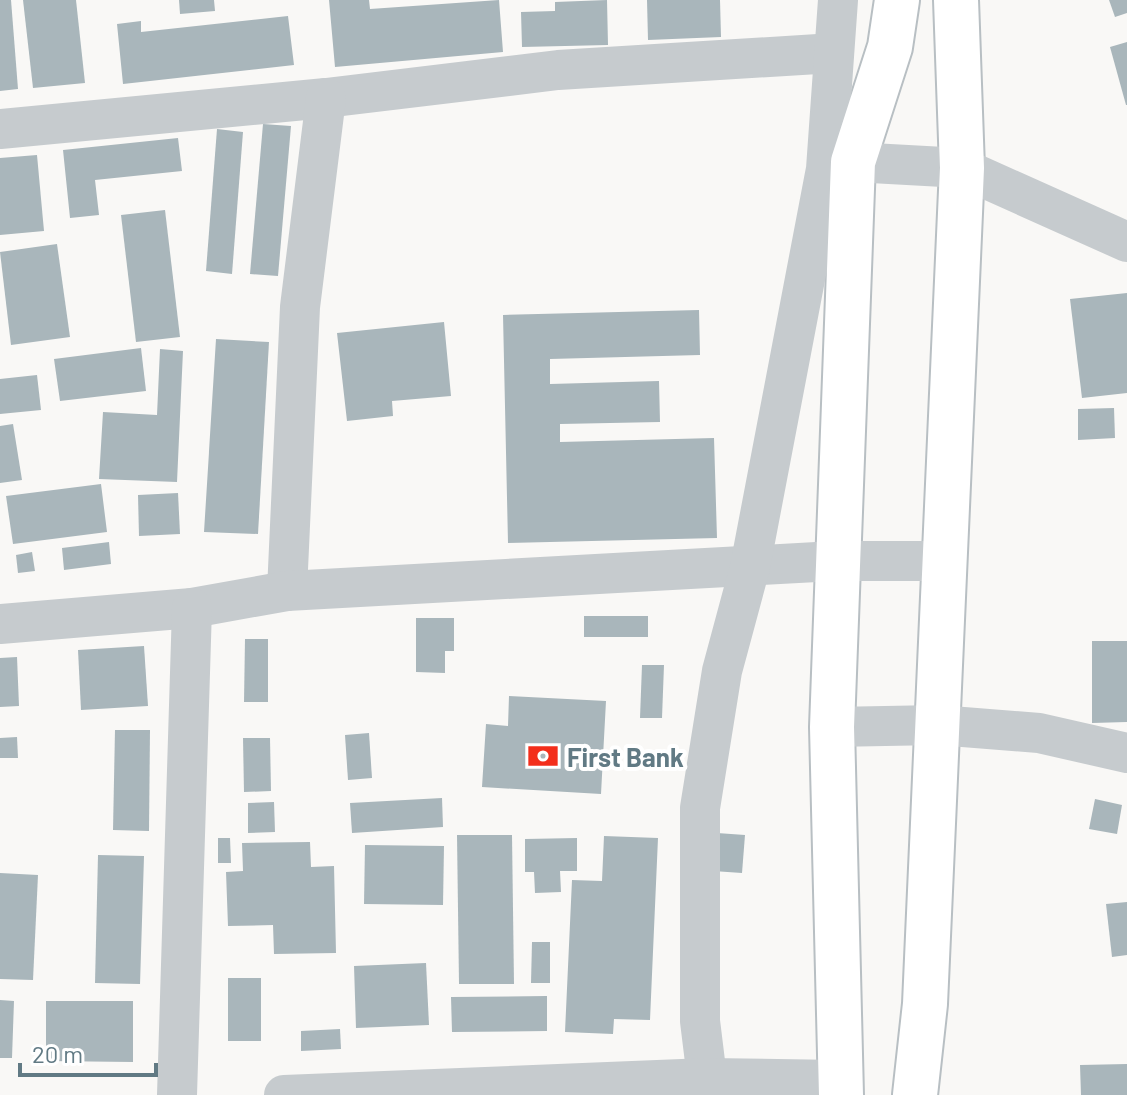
<svg xmlns="http://www.w3.org/2000/svg" width="1127" height="1095" font-family="Barlow,sans-serif">
  <style>
    .building { fill: #a9b6bb }
    .lines { fill: none; stroke-linecap: round; stroke-linejoin: round }
    .secondary-casing { stroke: #b8bfc3; stroke-width: 48 }
    .minor { stroke: #c6cbce; stroke-width: 40 }
    .secondary { stroke: #fff; stroke-width: 44 }
    .labels { text-anchor: middle; dominant-baseline: central; stroke-width: 8; stroke-linejoin: round; paint-order: stroke }
    .poi-label { font-size: 26px; font-weight: bold; fill: #617a84; stroke: #fff; text-anchor: start }
  </style>
  <rect width="100%" height="100%" fill="#f9f8f6"/>
  <g class="building">
    <path d="M0 0H11L18 89 0 91Z"/>
    <path d="M23 0H76L85 83 33 88Z"/>
    <path d="M179 0H214L215 11 180 14Z"/>
    <path d="M329 0H369L370 9 499 0 503 52 335 67Z"/>
    <path d="M607 0 608 45 522 47 521 12 555 11V2Z"/>
    <path d="M647 0H720L721 37 648 40Z"/>
    <path d="M1109 0H1127V13L1115 17Z"/>
    <path d="M288 16 294 65 123 84 117 24 141 21V32Z"/>
    <path d="M1127 42V105H1126L1110 47Z"/>
    <path d="M263 124 291 126 278 276 250 274Z"/>
    <path d="M217 129 243 132 232 274 206 271Z"/>
    <path d="M178 138 182 171 95 180 99 215 70 218 63 150Z"/>
    <path d="M37 155 44 231 0 235V158Z"/>
    <path d="M165 210 180 337 136 342 121 215Z"/>
    <path d="M57 244 70 337 11 345 0 252Z"/>
    <path d="M1127 293V393L1082 398 1070 299Z"/>
    <path d="M699 310 700 355 550 359V384L659 381 660 422 560 424V442L714 438 717 538 508 543 503 315Z"/>
    <path d="M444 322 451 396 392 401 393 416 347 421 337 333Z"/>
    <path d="M216 339 269 342 258 534 204 532Z"/>
    <path d="M141 348 146 391 60 401 54 359Z"/>
    <path d="M160 349 183 351 177 482 99 479 103 412 157 415Z"/>
    <path d="M37 375 41 410 0 414V379Z"/>
    <path d="M1114 408 1115 438 1078 440V409Z"/>
    <path d="M13 424 22 480 0 483V426Z"/>
    <path d="M101 484 107 532 13 544 6 496Z"/>
    <path d="M178 493 180 534 139 536 138 495Z"/>
    <path d="M109 542 111 564 64 570 62 548Z"/>
    <path d="M32 552 35 571 18 573 16 555Z"/>
    <rect x="584" y="616" width="64" height="21"/>
    <path d="M416 618H454V651H445V673L416 672Z"/>
    <path d="M245 639H268V702H244Z"/>
    <path d="M1092 641H1127V722L1092 723Z"/>
    <path d="M144 646 148 706 81 710 78 650Z"/>
    <path d="M17 657 19 706 0 707V658Z"/>
    <path d="M642 665H664L662 718H640Z"/>
    <path d="M509 696 606 701 601 794 482 787 486 724 508 726Z"/>
    <path d="M115 730H150L149 831 113 830Z"/>
    <path d="M369 733 372 778 348 780 345 735Z"/>
    <path d="M17 737 18 758H0V738Z"/>
    <path d="M243 738H270L271 791 244 792Z"/>
    <path d="M442 798 443 827 352 833 350 803Z"/>
    <path d="M1095 799 1122 805 1117 834 1089 829Z"/>
    <path d="M274 802 275 832 248 833V803Z"/>
    <path d="M717 833 745 835 742 873 713 871Z"/>
    <path d="M457 835H512L514 984H459Z"/>
    <path d="M604 836 658 838 650 1020 614 1019 613 1034 565 1032 572 880 602 881Z"/>
    <path d="M218 838H230L231 863H218Z"/>
    <path d="M577 838V871H560L561 892 535 893 534 872H525V839Z"/>
    <path d="M310 842 311 867 334 866 336 953 274 954 273 925 228 926 226 872 243 871 242 843Z"/>
    <path d="M365 845 444 846 443 905 364 904Z"/>
    <path d="M98 855 144 856 140 984 95 983Z"/>
    <path d="M0 873 38 875 33 980 0 979Z"/>
    <path d="M1127 902V955L1112 957 1106 904Z"/>
    <path d="M532 942H550V983H531Z"/>
    <path d="M426 963 429 1025 356 1028 354 966Z"/>
    <rect x="228" y="978" width="33" height="63"/>
    <path d="M547 996V1031L452 1032 451 997Z"/>
    <path d="M0 1000 14 1001 12 1058H0Z"/>
    <path d="M46 1001H133V1062L46 1061Z"/>
    <path d="M340 1029 341 1049 301 1051V1031Z"/>
    <path d="M1127 1064V1095H1081L1080 1065Z"/>
  </g>
  <g class="lines">
    <defs>
      <g id="secondary">
        <path d="M841 1095 832 727 853 162 890 47 897 0"/>
        <path d="M915 1095 925 1004 962 168 956 0"/>
      </g>
    </defs>
    <use href="#secondary" class="secondary-casing"/>
    <g class="minor">
      <path d="M0 129 326 98 558 70 834 53"/>
      <path d="M853 162 962 168 1127 242"/>
      <path d="M287 591 300 307 326 98"/>
      <path d="M0 624 192 608 287 591 835 561H945"/>
      <path d="M832 727 938 725 1039 733 1127 753"/>
      <path d="M707 1078 700 1021V808L722 671 750 567 826 169 838 0"/>
      <path d="M177 1095 192 608"/>
      <path d="M284 1095 707 1078 840 1080"/>
    </g>
    <use href="#secondary" class="secondary"/>
  </g>
  <defs>
    <symbol id="bank-bare" viewBox="-9 -9 18 18"><path d="M-6-4H6V4H-6ZM0-2.3a2.3 2.3 0 1 0 0 4.6a2.3 2.3 0 1 0 0-4.6Z" fill="#f32e1b" stroke="#fff" stroke-width="2.5" paint-order="stroke"/></symbol>
  </defs>
  <g fill-rule="evenodd">
    <use href="#bank-bare" x="521" y="734" width="44" height="44"/>
  </g>
  <g class="labels">
    <g class="poi-label">
      <text x="567" y="756">First Bank</text>
    </g>
  </g>
  <path d="M20 1063v12h136v-12" fill="none" stroke="#617a84" stroke-width="4"/>
  <text x="32" y="1063" font-size="24" fill="#617a84" stroke="#ffffff" stroke-width="6" paint-order="stroke">20 m</text>
</svg>
